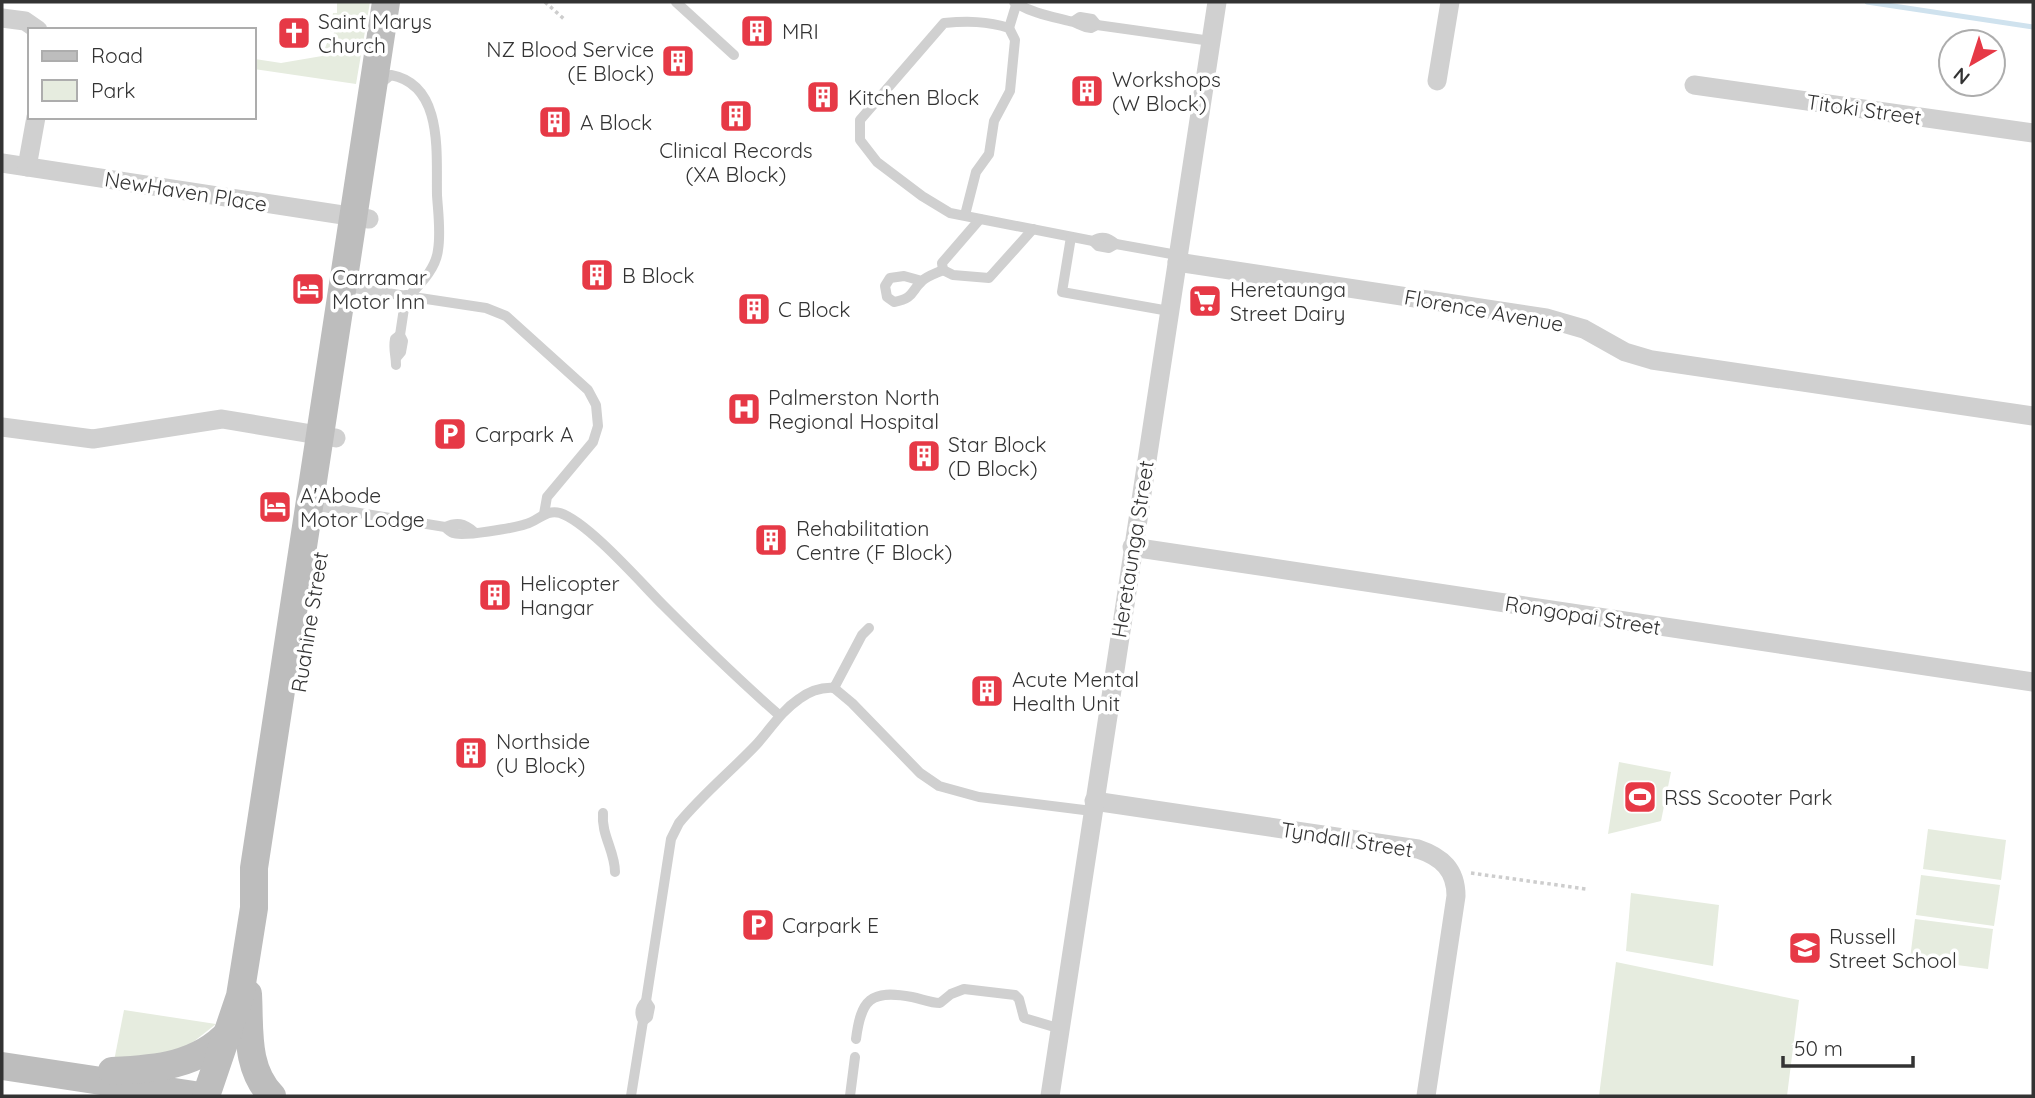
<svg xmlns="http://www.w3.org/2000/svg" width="2035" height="1098" font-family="Quicksand,sans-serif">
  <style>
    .green { fill: #e6ecdf }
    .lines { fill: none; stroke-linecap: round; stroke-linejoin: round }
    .stream { stroke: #cfe2ee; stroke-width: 5 }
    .path { stroke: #cdcdcd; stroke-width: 3.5; stroke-dasharray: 3.5 3.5; stroke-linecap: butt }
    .service { stroke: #d0d0d0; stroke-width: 10 }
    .minor { stroke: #d0d0d0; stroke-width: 19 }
    .secondary { stroke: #bdbdbd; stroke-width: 28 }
    .labels { text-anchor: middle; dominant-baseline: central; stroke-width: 7; stroke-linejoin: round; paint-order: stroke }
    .poi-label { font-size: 21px; fill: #333; stroke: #fff; text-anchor: start }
    .street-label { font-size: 21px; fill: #333; stroke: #fff }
  </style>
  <rect width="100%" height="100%" fill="#fff"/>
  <g class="green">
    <path d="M337 2H370L356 84 254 69 255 59 281 63 322 56 327 43H332L334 32 330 31 333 13H337Z"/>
    <path d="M1619 762 1671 772 1661 821 1608 834Z"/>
    <path d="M1928 829 2006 840 2001 880 1923 869Z"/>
    <path d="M1921 875 2000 885 1994 926 1916 915Z"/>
    <path d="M1631 893 1719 905 1713 966 1626 951Z"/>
    <path d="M1915 919 1993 929 1988 969 1910 959Z"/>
    <path d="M1616 962 1799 1000 1787 1096H1599Z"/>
    <path d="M124 1010 216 1024 183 1050 114 1061Z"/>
  </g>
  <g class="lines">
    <path class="stream" d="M1867 2 2033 27"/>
    <g class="path">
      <path d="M545 2 564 19"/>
      <path d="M1471 873 1586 889"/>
    </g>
    <g class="service">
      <path d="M676 2 734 55"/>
      <path d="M1014 2C1032 13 1049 16 1069 21 1078 22 1080 27 1091 28L1097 25 1211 41"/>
      <path d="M1074 21 1080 17 1092 19 1097 25"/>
      <path d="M1009 28 1017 2"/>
      <path d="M380 84 391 75C444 85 436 154 437 195 438 212 441 232 438 250 436 268 422 282 410 295"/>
      <path d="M965 215 976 172 989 154 994 121 1010 91 1015 40 1009 28C987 21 967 21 944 23L860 120V140L877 162 922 196 950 213 1093 241C1102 235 1108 238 1116 244L1177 255"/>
      <path d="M1071 237 1062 292 1169 311"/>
      <path d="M1093 241 1098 246 1109 248 1116 244"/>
      <path d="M943 270 953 275 989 278 1033 229"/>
      <path d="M943 270 942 263 980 219"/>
      <path d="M922 281 904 276 890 278 885 286 887 297 894 302C915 298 910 292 922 281 927 276 937 273 943 270"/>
      <path d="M347 287 486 308 506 316 588 390 596 405 598 426 593 442 547 497 544 514"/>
      <path d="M396 358 401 352 403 341 400 335 406 295"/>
      <path d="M396 365C396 356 393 349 395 339L400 335"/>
      <path d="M311 505 445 527C447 529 450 532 453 533 462 537 514 528 526 524 538 521 546 509 560 513 588 522 641 583 663 605 701 643 739 680 779 715"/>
      <path d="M445 527C457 522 464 523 474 532"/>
      <path d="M834 688 852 703 920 773 939 786 979 797 1092 811"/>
      <path d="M603 813C601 835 615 851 615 872"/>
      <path d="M643 1021 648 1017 650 1007 646 1001"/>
      <path d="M856 1039C861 1000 870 989 912 997 922 999 930 1003 940 1003L951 994 964 989 1015 995 1019 999 1024 1018 1061 1029"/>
      <path d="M631 1096 643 1021C639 1014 640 1007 646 1001L671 839 679 823C702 795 730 772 755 746 770 730 780 712 799 699 810 691 821 687 834 688L862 635 869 628"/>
      <path d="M850 1096 855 1057"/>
    </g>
    <g class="minor">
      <path d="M2 18 25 21 38 30"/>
      <path d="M1437 81 1450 2"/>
      <path d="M1694 85 2033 133"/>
      <path d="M2 163 369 219"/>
      <path d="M27 167 36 117"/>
      <path d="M1177 262 1546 318 1584 329 1625 352 1652 360 2033 416"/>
      <path d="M2 427 93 439 222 419 336 438"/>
      <path d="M1132 547 2033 682"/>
      <path d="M1094 801 1418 849C1442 857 1456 870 1456 896L1426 1096"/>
      <path d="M1050 1096 1217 2"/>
    </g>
    <g class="secondary">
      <path d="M248 994C250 1030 245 1068 272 1096"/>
      <path d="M2 1066 201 1096"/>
      <path d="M112 1071C155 1069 198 1066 229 1032"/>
      <path d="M206 1096 240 996 254 908V868L386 2"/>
    </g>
  </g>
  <defs>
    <symbol id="building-square" viewBox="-11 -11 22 22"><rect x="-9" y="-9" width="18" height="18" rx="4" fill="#e63946" stroke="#fff"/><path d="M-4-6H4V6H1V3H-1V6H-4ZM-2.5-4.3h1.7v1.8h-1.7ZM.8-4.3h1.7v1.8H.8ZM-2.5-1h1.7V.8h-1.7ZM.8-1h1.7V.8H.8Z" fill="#fff"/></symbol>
    <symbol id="church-square" viewBox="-11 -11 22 22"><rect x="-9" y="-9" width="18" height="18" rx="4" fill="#e63946" stroke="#fff"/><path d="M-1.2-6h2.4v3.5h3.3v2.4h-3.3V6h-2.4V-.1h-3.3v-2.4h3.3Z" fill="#fff"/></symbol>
    <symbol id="hotel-square" viewBox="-11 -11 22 22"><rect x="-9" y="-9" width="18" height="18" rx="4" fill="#e63946" stroke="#fff"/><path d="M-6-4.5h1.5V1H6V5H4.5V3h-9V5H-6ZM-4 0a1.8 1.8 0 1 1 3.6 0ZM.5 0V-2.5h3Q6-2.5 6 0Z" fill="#fff"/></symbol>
    <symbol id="supermarket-square" viewBox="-11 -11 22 22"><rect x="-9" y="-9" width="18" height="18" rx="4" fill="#e63946" stroke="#fff"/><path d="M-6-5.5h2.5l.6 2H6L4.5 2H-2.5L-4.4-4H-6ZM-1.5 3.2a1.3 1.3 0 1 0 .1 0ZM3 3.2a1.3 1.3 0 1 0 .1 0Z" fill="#fff"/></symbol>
    <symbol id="hospital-square" viewBox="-11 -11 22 22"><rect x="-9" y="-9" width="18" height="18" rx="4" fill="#e63946" stroke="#fff"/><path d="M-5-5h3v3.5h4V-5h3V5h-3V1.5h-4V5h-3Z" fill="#fff"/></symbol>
    <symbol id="parking-square" viewBox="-11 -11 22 22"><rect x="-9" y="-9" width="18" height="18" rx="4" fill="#e63946" stroke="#fff"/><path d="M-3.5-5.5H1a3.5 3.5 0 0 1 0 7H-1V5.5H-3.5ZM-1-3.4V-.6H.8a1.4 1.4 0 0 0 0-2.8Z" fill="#fff"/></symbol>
    <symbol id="stadium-square" viewBox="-11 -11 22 22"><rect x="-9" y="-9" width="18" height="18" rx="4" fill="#e63946" stroke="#fff"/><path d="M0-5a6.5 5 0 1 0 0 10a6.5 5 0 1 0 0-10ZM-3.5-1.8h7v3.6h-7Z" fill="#fff"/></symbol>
    <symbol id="school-square" viewBox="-11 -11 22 22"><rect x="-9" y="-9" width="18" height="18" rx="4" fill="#e63946" stroke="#fff"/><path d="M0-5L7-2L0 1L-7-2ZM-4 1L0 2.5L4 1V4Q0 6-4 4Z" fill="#fff"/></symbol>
  </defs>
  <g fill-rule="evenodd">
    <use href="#building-square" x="738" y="12" width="38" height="38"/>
    <use href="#church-square" x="275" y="14" width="38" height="38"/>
    <use href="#building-square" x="659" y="42" width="38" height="38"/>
    <use href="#building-square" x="1068" y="72" width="38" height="38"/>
    <use href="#building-square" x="804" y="78" width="38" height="38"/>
    <use href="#building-square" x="717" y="97" width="38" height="38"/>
    <use href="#building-square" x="536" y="103" width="38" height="38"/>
    <use href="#building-square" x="578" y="256" width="38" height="38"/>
    <use href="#hotel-square" x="289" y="270" width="38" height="38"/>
    <use href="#supermarket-square" x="1186" y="282" width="38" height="38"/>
    <use href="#building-square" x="735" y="290" width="38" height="38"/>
    <use href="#hospital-square" x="725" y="390" width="38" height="38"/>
    <use href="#parking-square" x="431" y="415" width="38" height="38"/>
    <use href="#building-square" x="905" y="437" width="38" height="38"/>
    <use href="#hotel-square" x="256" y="488" width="38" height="38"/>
    <use href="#building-square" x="752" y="521" width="38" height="38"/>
    <use href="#building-square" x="476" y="576" width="38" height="38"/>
    <use href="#building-square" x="968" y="672" width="38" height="38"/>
    <use href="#building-square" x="452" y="734" width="38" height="38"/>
    <use href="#stadium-square" x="1621" y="778" width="38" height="38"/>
    <use href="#parking-square" x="739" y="906" width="38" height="38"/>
    <use href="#school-square" x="1786" y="929" width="38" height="38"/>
  </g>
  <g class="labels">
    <g class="poi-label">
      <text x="318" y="21">Saint Marys<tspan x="318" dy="24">Church</tspan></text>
      <text x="782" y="31">MRI</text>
      <text x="654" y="49" text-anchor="end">NZ Blood Service<tspan x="654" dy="24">(E Block)</tspan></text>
      <text x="1112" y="79">Workshops<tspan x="1112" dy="24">(W Block)</tspan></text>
      <text x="848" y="97">Kitchen Block</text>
      <text x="580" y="122">A Block</text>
      <text x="736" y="150" text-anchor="middle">Clinical Records<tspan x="736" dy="24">(XA Block)</tspan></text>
      <text x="622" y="275">B Block</text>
      <text x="332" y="277">Carramar<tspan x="332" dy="24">Motor Inn</tspan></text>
      <text x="1230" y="289">Heretaunga<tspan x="1230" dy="24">Street Dairy</tspan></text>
      <text x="778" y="309">C Block</text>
      <text x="768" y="397">Palmerston North<tspan x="768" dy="24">Regional Hospital</tspan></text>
      <text x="475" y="434">Carpark A</text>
      <text x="948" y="444">Star Block<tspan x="948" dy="24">(D Block)</tspan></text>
      <text x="300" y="495">A'Abode<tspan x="300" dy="24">Motor Lodge</tspan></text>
      <text x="796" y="528">Rehabilitation<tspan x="796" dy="24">Centre (F Block)</tspan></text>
      <text x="520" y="583">Helicopter<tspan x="520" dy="24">Hangar</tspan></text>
      <text x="1012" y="679">Acute Mental<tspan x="1012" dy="24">Health Unit</tspan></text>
      <text x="496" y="741">Northside<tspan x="496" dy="24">(U Block)</tspan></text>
      <text x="1664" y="797">RSS Scooter Park</text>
      <text x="782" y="925">Carpark E</text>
      <text x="1829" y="936">Russell<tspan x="1829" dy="24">Street School</tspan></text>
    </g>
    <g class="street-label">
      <text transform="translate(1864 109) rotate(8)">Titoki Street</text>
      <text transform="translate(186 191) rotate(9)">NewHaven Place</text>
      <text transform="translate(1484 310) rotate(10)">Florence Avenue</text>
      <text transform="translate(1132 549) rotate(-81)">Heretaunga Street</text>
      <text transform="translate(1583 615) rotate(9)">Rongopai Street</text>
      <text transform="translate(309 622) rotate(-81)">Ruahine Street</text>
      <text transform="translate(1347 839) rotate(9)">Tyndall Street</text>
    </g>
  </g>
  <rect width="2035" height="1098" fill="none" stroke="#333333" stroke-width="7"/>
  <rect x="28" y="28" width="228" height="91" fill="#ffffff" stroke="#adadad" stroke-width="2"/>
  <rect x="42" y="51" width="35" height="10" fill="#bdbdbd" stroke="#adadad" stroke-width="2"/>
  <text x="91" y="63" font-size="21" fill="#333333">Road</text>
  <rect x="42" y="80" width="35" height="21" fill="#e6ecdf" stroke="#adadad" stroke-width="2"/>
  <text x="91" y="98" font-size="21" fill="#333333">Park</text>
  <g transform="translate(1972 63) rotate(219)"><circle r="33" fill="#ffffff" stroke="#adadad" stroke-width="2"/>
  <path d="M0-5L12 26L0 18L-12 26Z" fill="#e63946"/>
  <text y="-10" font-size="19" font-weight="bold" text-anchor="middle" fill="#333333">N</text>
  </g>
  <path d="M1783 1056v10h130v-10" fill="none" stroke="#333333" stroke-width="3.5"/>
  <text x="1794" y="1056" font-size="21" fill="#333333" stroke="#ffffff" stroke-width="5" paint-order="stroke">50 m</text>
</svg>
